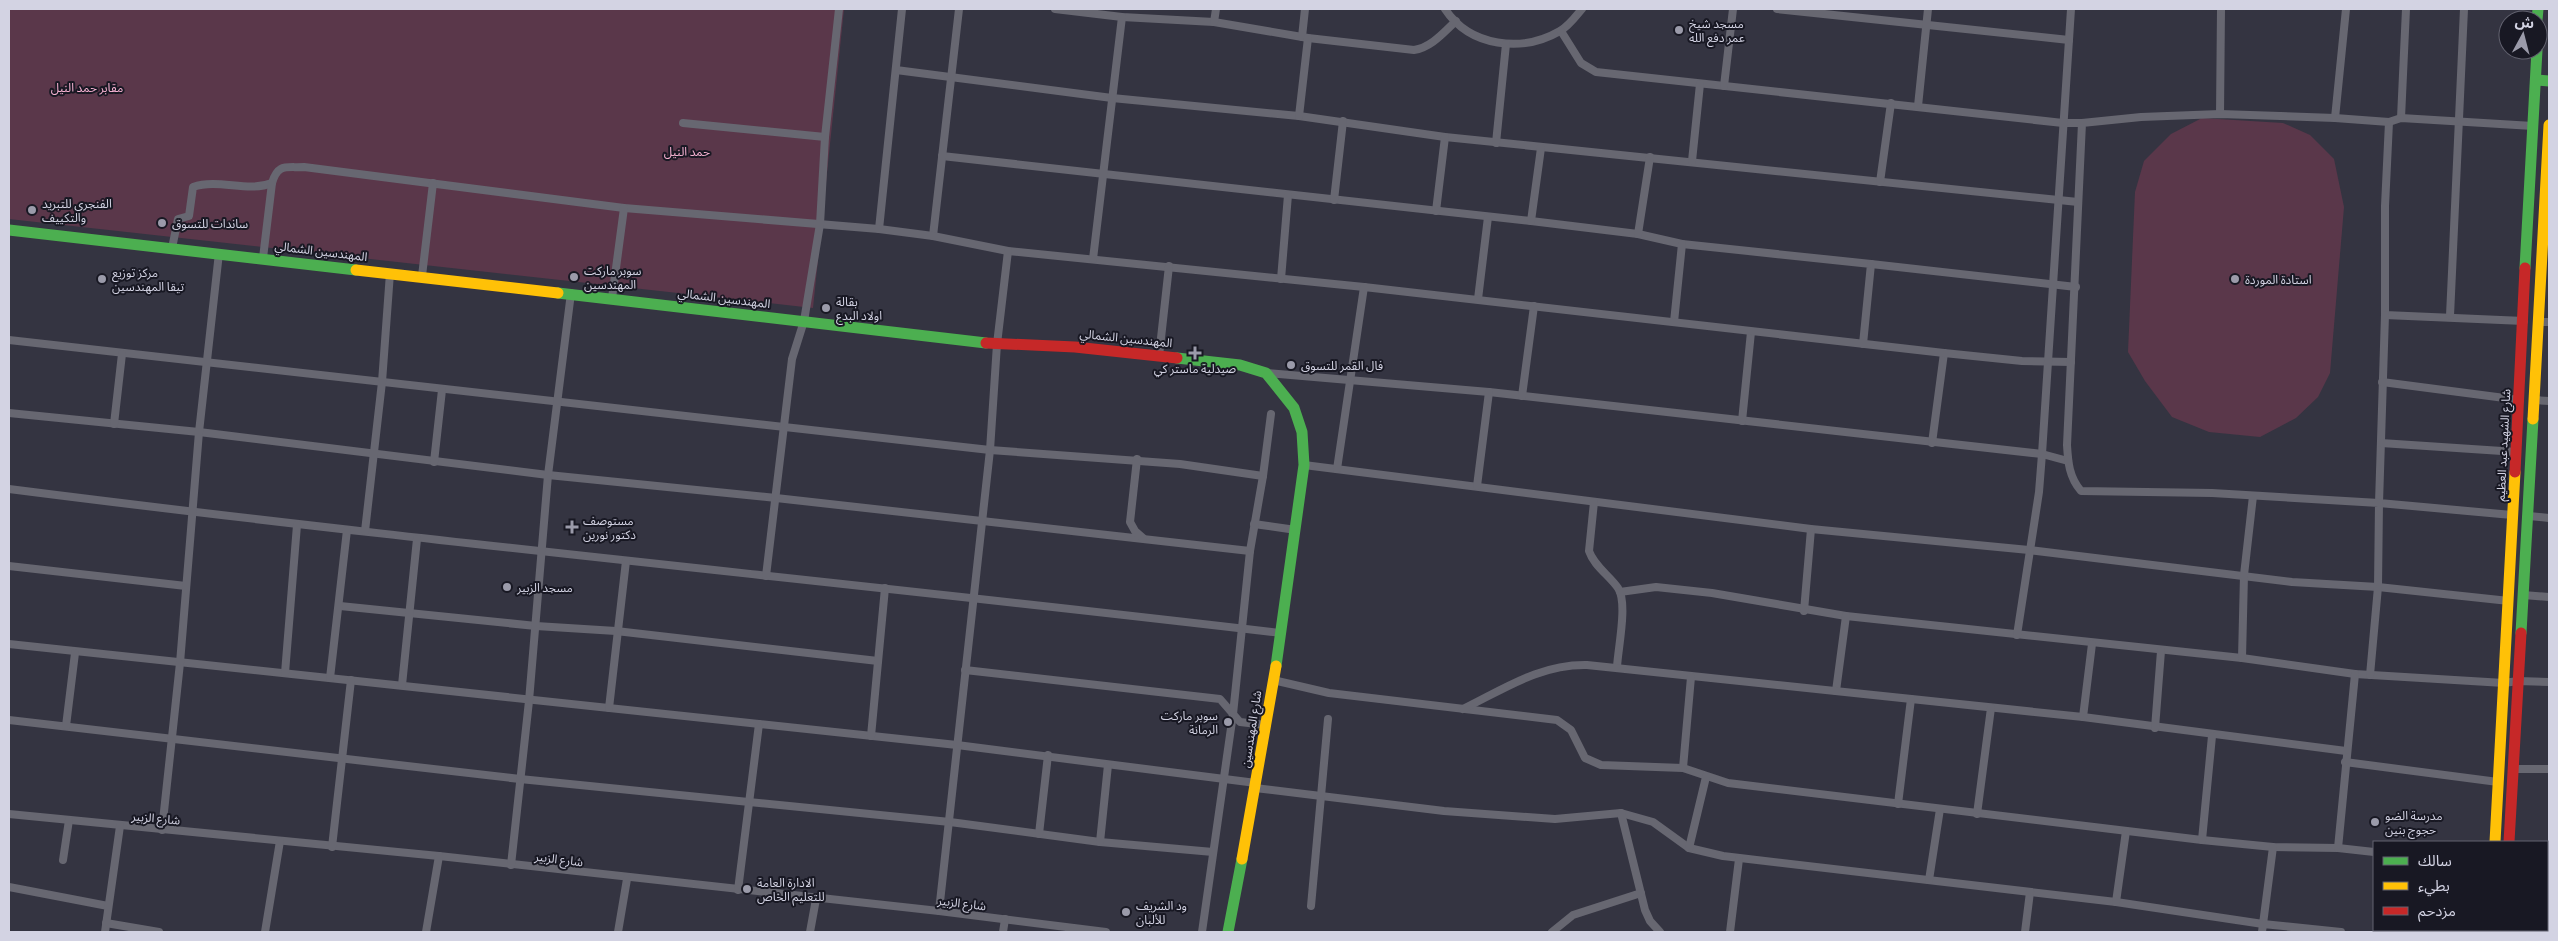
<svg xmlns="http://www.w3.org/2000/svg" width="2558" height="941" font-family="'PT Sans Narrow','Noto Sans Arabic',sans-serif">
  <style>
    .green { fill: #5a374a }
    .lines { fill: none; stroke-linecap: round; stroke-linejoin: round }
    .street { stroke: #676771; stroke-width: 8 }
    .fast { stroke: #4caf50; stroke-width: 11 }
    .slow { stroke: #ffc107; stroke-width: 11 }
    .jam { stroke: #c62828; stroke-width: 11 }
    .poi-dot { fill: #9b9baa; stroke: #181823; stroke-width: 2 }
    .labels { text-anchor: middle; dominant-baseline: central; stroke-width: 4; stroke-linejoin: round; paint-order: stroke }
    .poi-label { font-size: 12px; fill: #d3d3e3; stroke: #181823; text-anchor: start }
    .park-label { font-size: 12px; fill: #f7b2d2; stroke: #181823 }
    .street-label { font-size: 12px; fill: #d3d3e3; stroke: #181823 }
  </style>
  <rect width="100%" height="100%" fill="#343441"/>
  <g class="green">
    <path d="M9 9H844L813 308 9 219Z"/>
    <path d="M2202 118 2283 123 2310 135 2334 159 2344 207 2330 373 2318 397 2296 418 2260 437 2209 432 2172 417 2145 381 2128 352 2135 192 2144 161 2171 134Z"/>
  </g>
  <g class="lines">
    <g class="street">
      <path d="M1055 9 1122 17 1214 22 1308 38 1414 50C1431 48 1444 32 1456 21"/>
      <path d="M1445 9C1470 47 1522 53 1560 31 1569 26 1576 16 1582 9"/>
      <path d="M1777 9 2069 40"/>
      <path d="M1214 22 1216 9"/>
      <path d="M1561 31 1581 63 1596 72 2063 123H2082"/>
      <path d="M1302 37 1305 9"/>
      <path d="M896 70 1112 98 1299 116 1445 137 2078 202"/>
      <path d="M1724 86 1733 9"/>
      <path d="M1918 106 1928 9"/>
      <path d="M2220 114 2221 9"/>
      <path d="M1299 116 1308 38"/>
      <path d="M2335 118 2346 9"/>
      <path d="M2401 118 2406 9"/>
      <path d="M2389 122 2385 206V315L2524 321"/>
      <path d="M683 123 825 137"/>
      <path d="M1496 143 1506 44"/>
      <path d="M942 156 1531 221 1638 234 1682 244 1871 264 1863 344"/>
      <path d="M1692 161 1700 84"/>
      <path d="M1880 182 1891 103"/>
      <path d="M1334 200 1343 121"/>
      <path d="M1436 211 1445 137"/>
      <path d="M1531 221 1541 148"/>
      <path d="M879 229 902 9"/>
      <path d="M1638 234 1650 157"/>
      <path d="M933 236 959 9"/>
      <path d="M172 248 178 219 189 216 193 187C219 178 247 193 272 183 278 163 286 168 304 167L624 208 879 229 933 236 1008 251 1364 287"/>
      <path d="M263 258 272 183"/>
      <path d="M1093 259 1122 17"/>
      <path d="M1871 264 2076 287"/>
      <path d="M422 276 433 183"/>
      <path d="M1281 279 1288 195"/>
      <path d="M612 298 624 208"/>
      <path d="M1478 299 1488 217"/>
      <path d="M2385 315 2379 503 2512 515"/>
      <path d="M2450 316 2464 9"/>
      <path d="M1674 322 1682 244"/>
      <path d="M2537 322H2549"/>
      <path d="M9 340 990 450 1180 464 1263 476"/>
      <path d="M1159 356 1169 266"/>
      <path d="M1266 373 1489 392 2042 454 2068 461"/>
      <path d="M2382 382 2520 400"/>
      <path d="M1522 396 1534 306"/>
      <path d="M2534 400 2549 401"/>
      <path d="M9 413 199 432 548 475 776 498 1250 551"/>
      <path d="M1742 421 1751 332"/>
      <path d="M114 424 122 354"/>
      <path d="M1932 443 1944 353"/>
      <path d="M2381 443 2517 452"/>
      <path d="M1137 459 1130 522 1135 531 1143 538"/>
      <path d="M434 462 442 390"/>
      <path d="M1304 465 1811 529 2029 550 2292 582 2378 587 2509 601"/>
      <path d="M1337 469 1364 287 1944 353 2022 361 2071 362"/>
      <path d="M1477 486 1489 392"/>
      <path d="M9 489C432 543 857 583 1281 633"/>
      <path d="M1594 502 1589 551C1594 566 1609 575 1618 588 1628 603 1618 648 1617 667"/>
      <path d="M2529 516 2549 518"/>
      <path d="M1254 524 1296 530"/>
      <path d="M365 531 382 382 390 273"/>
      <path d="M9 566 186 586"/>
      <path d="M766 576 792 359 804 321 820 224 825 137 839 9"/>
      <path d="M1620 592 1656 587 1712 593 1846 616 2242 658 2355 674 2504 683 2518 681 2549 682"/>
      <path d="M2523 595 2549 597"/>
      <path d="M340 606 536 626 616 631 878 661"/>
      <path d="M1804 611 1811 529"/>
      <path d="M2017 635 2039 492 2042 454 2071 9"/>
      <path d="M9 644 957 745 1256 783"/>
      <path d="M2242 658 2244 575 2253 496"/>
      <path d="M965 670 1220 699 1240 722 1266 725"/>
      <path d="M285 673 297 525"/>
      <path d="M2370 675 2378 587 2379 503 2212 493 2081 491C2069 477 2068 462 2067 445L2082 123 2141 117 2220 114 2335 118 2389 122 2401 118 2533 126"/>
      <path d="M330 678 347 530"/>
      <path d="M1273 680 1329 693 1557 720 1571 730 1585 758 1601 765 1683 768 1728 783 2202 840 2273 847 2338 848 2374 852"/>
      <path d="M402 685 417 539"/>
      <path d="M1836 691 1846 616"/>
      <path d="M609 708 626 561"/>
      <path d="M1463 709C1504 689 1540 664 1587 665L2083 717 2346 751"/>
      <path d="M2083 717 2092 644"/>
      <path d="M9 720 520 779 950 822 1100 842 1213 852"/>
      <path d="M66 726 75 653"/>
      <path d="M2155 728 2161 651"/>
      <path d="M871 736 885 588"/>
      <path d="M2345 762 2498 782"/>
      <path d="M1683 768 1691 677"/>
      <path d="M2514 769H2549"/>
      <path d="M1255 788 1444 811 1555 819 1621 813 1653 822 1689 848 1723 856 2116 902 2263 924 2273 847"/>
      <path d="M1898 804 1911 699"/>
      <path d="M1621 813 1645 910 1650 921 1660 932"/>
      <path d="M9 814 439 856 939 911 1106 932"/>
      <path d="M1977 814 1991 708"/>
      <path d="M162 830 180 663 199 432 219 253"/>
      <path d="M1039 834 1048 755"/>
      <path d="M2202 840 2212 736"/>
      <path d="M1100 842 1108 765"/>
      <path d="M332 847 351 680"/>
      <path d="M1689 848 1706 777"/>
      <path d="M2338 848 2355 674"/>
      <path d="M2547 853H2549"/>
      <path d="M63 860 69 820"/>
      <path d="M511 865 529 701 548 475 571 293"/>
      <path d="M1929 880 1940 809"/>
      <path d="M9 887 108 906"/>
      <path d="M738 890 759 724"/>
      <path d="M2116 902 2126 831"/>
      <path d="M1311 906 1328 719"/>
      <path d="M939 911 990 450 997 344 1008 251"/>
      <path d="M106 923 159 932"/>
      <path d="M105 932 120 826"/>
      <path d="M265 932 280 841"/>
      <path d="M426 932 439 856"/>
      <path d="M618 932 627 879"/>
      <path d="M810 932 816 899"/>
      <path d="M1003 932 1005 919"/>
      <path d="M1202 932 1233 714 1250 551 1263 476 1271 414"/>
      <path d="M1552 932 1573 915 1641 893"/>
      <path d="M1730 932 1739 859"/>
      <path d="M2025 932 2030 892"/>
      <path d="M2262 932 2263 924 2341 932"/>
    </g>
    <g class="fast">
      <path d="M2537 20 2538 9"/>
      <path d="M2536 80 2549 81"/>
      <path d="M9 230 356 270"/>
      <path d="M2525 268 2537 50"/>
      <path d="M558 293 986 343"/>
      <path d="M1177 358 1240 365 1266 373 1294 408 1302 432 1304 465 1276 666"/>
      <path d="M2521 633 2533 419"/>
      <path d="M1228 932 1242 859"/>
    </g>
    <g class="slow">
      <path d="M356 270 558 293"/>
      <path d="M2533 419 2549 125"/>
      <path d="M2495 842 2515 472"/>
      <path d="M1242 859 1276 666"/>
    </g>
    <g class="jam">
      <path d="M986 343 1075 347 1177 358"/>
      <path d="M2515 472 2525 268"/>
      <path d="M2509 842 2521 633"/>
      <path d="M2488 930V932"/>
      <path d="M2503 930V932"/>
    </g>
  </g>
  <g class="poi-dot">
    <circle cx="1679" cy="30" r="5"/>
    <circle cx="32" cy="210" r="5"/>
    <circle cx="162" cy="223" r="5"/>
    <circle cx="574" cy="277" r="5"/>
    <circle cx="102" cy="279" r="5"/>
    <circle cx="2235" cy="279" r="5"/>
    <circle cx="826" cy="308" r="5"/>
    <path d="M1192.5 345.5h5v5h5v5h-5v5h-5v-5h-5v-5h5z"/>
    <circle cx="1291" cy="365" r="5"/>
    <path d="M569.5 519.5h5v5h5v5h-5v5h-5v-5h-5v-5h5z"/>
    <circle cx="507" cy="587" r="5"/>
    <circle cx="1228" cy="722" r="5"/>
    <circle cx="2375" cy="822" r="5"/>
    <circle cx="747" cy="889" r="5"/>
    <circle cx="1126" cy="912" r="5"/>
  </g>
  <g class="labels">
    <g class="poi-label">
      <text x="1689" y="23">مسجد شيخ<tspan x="1689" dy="14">عمر دفع الله</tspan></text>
      <text x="42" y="203">الفنجري للتبريد<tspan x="42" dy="14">والتكييف</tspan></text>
      <text x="172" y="223">ساندات للتسوق</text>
      <text x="584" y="270">سوبر ماركت<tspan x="584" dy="14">المهندسين</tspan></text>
      <text x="112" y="272">مركز توزيع<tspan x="112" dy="14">تيقا المهندسين</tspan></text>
      <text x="2245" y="279">استادة الموردة</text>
      <text x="836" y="301">بقالة<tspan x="836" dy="14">اولاد البدع</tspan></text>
      <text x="1301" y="365">فال القمر للتسوق</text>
      <text x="1195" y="368" text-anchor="middle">صيدلية ماستر كي</text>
      <text x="583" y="520">مستوصف<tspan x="583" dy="14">دكتور نورين</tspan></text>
      <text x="517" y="587">مسجد الزبير</text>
      <text x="1218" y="715" text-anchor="end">سوبر ماركت<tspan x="1218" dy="14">الرمانة</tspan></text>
      <text x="2385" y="815">مدرسة الضو<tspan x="2385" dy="14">حجوج بنين</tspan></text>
      <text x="757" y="882">الادارة العامة<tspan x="757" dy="14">للتعليم الخاص</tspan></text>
      <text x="1136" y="905">ود الشريف<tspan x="1136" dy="14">للألبان</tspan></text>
    </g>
    <g class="park-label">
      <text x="87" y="87">مقابر حمد النيل</text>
      <text x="687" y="151">حمد النيل</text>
    </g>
    <g class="street-label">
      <text transform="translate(321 251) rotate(7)">المهندسين الشمالي</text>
      <text transform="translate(724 298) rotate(7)">المهندسين الشمالي</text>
      <text transform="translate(1126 338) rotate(6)">المهندسين الشمالي</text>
      <text transform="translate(2503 445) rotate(-87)">شارع الشهيد عبد العظيم</text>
      <text transform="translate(1251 729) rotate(-81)">شارع المهندسين</text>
      <text transform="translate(156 818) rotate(5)">شارع الزبير</text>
      <text transform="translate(559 859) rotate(7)">شارع الزبير</text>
      <text transform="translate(962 903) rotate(7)">شارع الزبير</text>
    </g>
  </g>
  <rect width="2558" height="941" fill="none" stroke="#d3d3e3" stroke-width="20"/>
  <rect x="2373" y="841" width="175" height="90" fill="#181823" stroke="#636370"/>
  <rect x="2383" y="857" width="25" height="8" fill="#4caf50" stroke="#636370"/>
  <text x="2418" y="866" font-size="15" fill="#d3d3e3">سالك</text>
  <rect x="2383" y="882" width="25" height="8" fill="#ffc107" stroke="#636370"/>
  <text x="2418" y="891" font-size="15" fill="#d3d3e3">بطيء</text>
  <rect x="2383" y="907" width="25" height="8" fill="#c62828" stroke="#636370"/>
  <text x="2418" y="916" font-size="15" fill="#d3d3e3">مزدحم</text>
  <g transform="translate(2523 35) rotate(7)"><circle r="24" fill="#181823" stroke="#636370"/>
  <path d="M0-4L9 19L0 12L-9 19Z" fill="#9b9baa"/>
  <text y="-8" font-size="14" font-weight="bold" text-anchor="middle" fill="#d3d3e3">ش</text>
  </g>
</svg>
